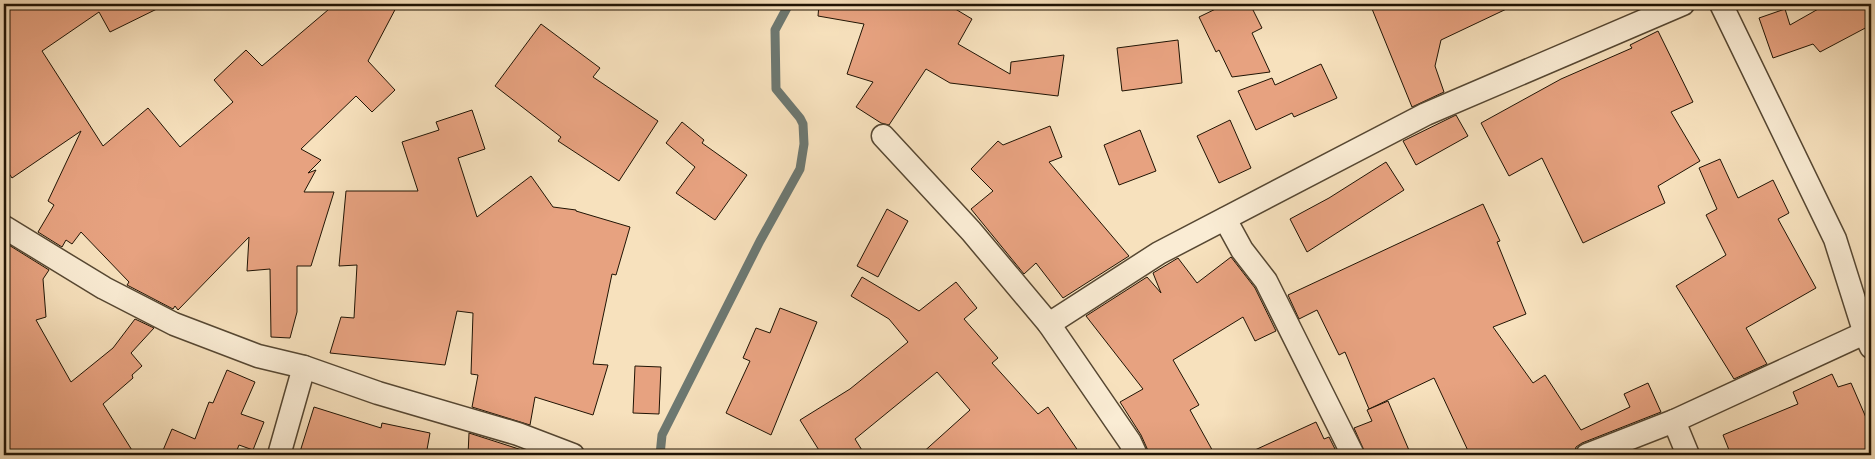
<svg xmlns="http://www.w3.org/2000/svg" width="1875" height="459" font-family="'IM FELL English',serif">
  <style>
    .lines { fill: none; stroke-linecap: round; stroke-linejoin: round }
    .stream { stroke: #6d7871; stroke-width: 9 }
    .building { fill: #e7a280; stroke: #201404 }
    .minor-casing { stroke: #564732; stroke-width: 25 }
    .minor { stroke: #faecd4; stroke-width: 22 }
  </style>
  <rect width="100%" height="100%" fill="#f7e1bd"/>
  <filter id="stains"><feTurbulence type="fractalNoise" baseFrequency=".004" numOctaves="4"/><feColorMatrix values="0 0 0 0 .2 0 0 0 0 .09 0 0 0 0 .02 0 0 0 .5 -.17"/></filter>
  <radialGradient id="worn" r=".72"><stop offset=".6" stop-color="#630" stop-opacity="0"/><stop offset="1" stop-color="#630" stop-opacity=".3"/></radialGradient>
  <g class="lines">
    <path class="stream" d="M660 455 662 435 760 241 800 169 804 144 803 124 800 118 776 89 775 30 789 4"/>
  </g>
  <g class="building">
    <path d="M4 4H167L110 32 99 12 42 51 103 146 148 108 180 147 233 102 214 80 246 50 262 66 335 4H398L368 61 395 90 372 112 356 96 301 149 321 160 308 173 316 170 304 192H334L311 266H297V312L290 338 271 337 270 269 247 271 249 237 178 310 175 306 173 309 127 285 129 282 81 232 72 244 66 240 62 247 38 232 54 205 48 201 81 131 12 178 4 166Z"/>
    <path d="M819 4H947L972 19 958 44 1010 74 1011 62 1064 55 1058 96 950 83 926 69 889 125 881 123 856 107 873 82 847 74 864 24 818 16Z"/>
    <path d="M1226 4H1250L1262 28 1252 33 1270 72 1232 77 1219 50 1216 52 1199 17Z"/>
    <path d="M1370 4H1517L1441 40 1435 66 1444 92 1412 107Z"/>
    <path d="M1827 4H1871V25L1820 52 1813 44 1773 58 1759 18 1785 9 1790 25Z"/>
    <path d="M541 24 600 68 593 77 658 121 619 181 558 141 561 137 495 86Z"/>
    <path d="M1658 31 1693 102 1671 112 1700 161 1658 186 1665 203 1583 243 1542 158 1509 176 1481 123 1561 79 1632 48 1630 45Z"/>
    <path d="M1178 40 1182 83 1122 91 1117 48Z"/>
    <path d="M1321 64 1337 98 1294 117 1292 113 1256 130 1238 91 1272 78 1275 85Z"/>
    <path d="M472 110 485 149 458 158 477 217 531 176 553 207 576 210V211L630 227 616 275 612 274 593 364 608 365 593 415 535 397 530 425 472 407 478 375 471 374 473 313 457 311 445 365 330 353 341 317 354 318 357 265 339 266 346 191H418L402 142 439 130 436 122Z"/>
    <path d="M1456 115 1468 136 1416 165 1403 141Z"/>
    <path d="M1230 120 1251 168 1219 183 1197 136Z"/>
    <path d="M682 122 704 140 702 143 747 175 715 220 676 193 695 167 666 143Z"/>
    <path d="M1050 126 1062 157 1049 162 1129 256 1063 298 1036 263 1024 274 971 209 993 191 971 169 998 141 1003 145Z"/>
    <path d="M1140 130 1156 171 1119 185 1104 145Z"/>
    <path d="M1720 159 1738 198 1773 180 1789 213 1778 219 1816 288 1746 328 1767 364 1734 379 1676 286 1726 255 1706 215 1717 209 1699 168Z"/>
    <path d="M1386 162 1404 190 1307 252 1290 219 1329 198Z"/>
    <path d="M1483 204 1500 241 1497 242 1526 314 1493 327 1533 383 1545 375 1581 430 1630 407 1624 394 1648 383 1661 412 1582 443 1576 447 1574 455H1470L1434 378 1369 409 1345 352 1339 355 1317 310 1299 319 1288 295Z"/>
    <path d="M887 209 908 221 878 277 857 266Z"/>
    <path d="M4 242 49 270 43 279 46 317 36 320 71 382 113 348 135 319 154 328 131 353 142 366 132 375 133 378 103 404 135 455H4Z"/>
    <path d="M1231 257 1255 288 1276 331 1255 341 1243 317 1173 360 1199 405 1190 410 1215 455H1150L1141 435 1120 402 1143 389 1086 316 1147 277 1161 293 1153 273 1178 258 1197 283Z"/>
    <path d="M862 277 919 311 956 282 977 308 964 319 998 358 992 363 1038 414 1048 407 1081 455H920L970 410 937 372 855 439 865 455H822L800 420 850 389 908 342 889 319 851 296Z"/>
    <path d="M780 308 817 322 771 435 726 413 750 361 743 358 756 328 770 333Z"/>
    <path d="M635 366 661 367 659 414 633 413Z"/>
    <path d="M227 370 255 382 241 414 264 422 253 450 239 445 235 455H161L172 429 195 439 209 402 213 403Z"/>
    <path d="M1832 374 1838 387 1851 383 1871 429V455H1731L1723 435 1798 404 1793 392Z"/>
    <path d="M1388 401 1411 455H1366L1354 428 1372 421 1367 410Z"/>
    <path d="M314 407 381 428 382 423 430 433 426 455H299Z"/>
    <path d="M1316 422 1324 439 1329 437 1338 455H1244Z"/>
    <path d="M469 433 525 451 524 455H468Z"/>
  </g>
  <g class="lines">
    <defs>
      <g id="minor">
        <path d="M1721 4 1835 239 1865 334 1871 347"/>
        <path d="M883 136 971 231 1049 324 1130 442 1136 455"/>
        <path d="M1225 219 1242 250 1266 281 1353 455"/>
        <path d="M4 227 104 288 174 324 258 356 304 367 378 393 518 434 573 455"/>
        <path d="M1049 324 1159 253 1426 114 1683 4"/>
        <path d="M1674 421 1688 455"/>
        <path d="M279 455 304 367"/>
        <path d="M1587 455 1674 421 1871 330"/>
      </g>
    </defs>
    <use href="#minor" class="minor-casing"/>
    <use href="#minor" class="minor"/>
  </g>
  <rect width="1875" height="459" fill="none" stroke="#f7e1bd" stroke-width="20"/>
  <rect x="5" y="5" width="1865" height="449" fill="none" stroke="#201404" stroke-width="2.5"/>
  <rect x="10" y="10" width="1855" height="439" fill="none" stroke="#201404"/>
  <rect width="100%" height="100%" filter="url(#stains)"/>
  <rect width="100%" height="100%" fill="url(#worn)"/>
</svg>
